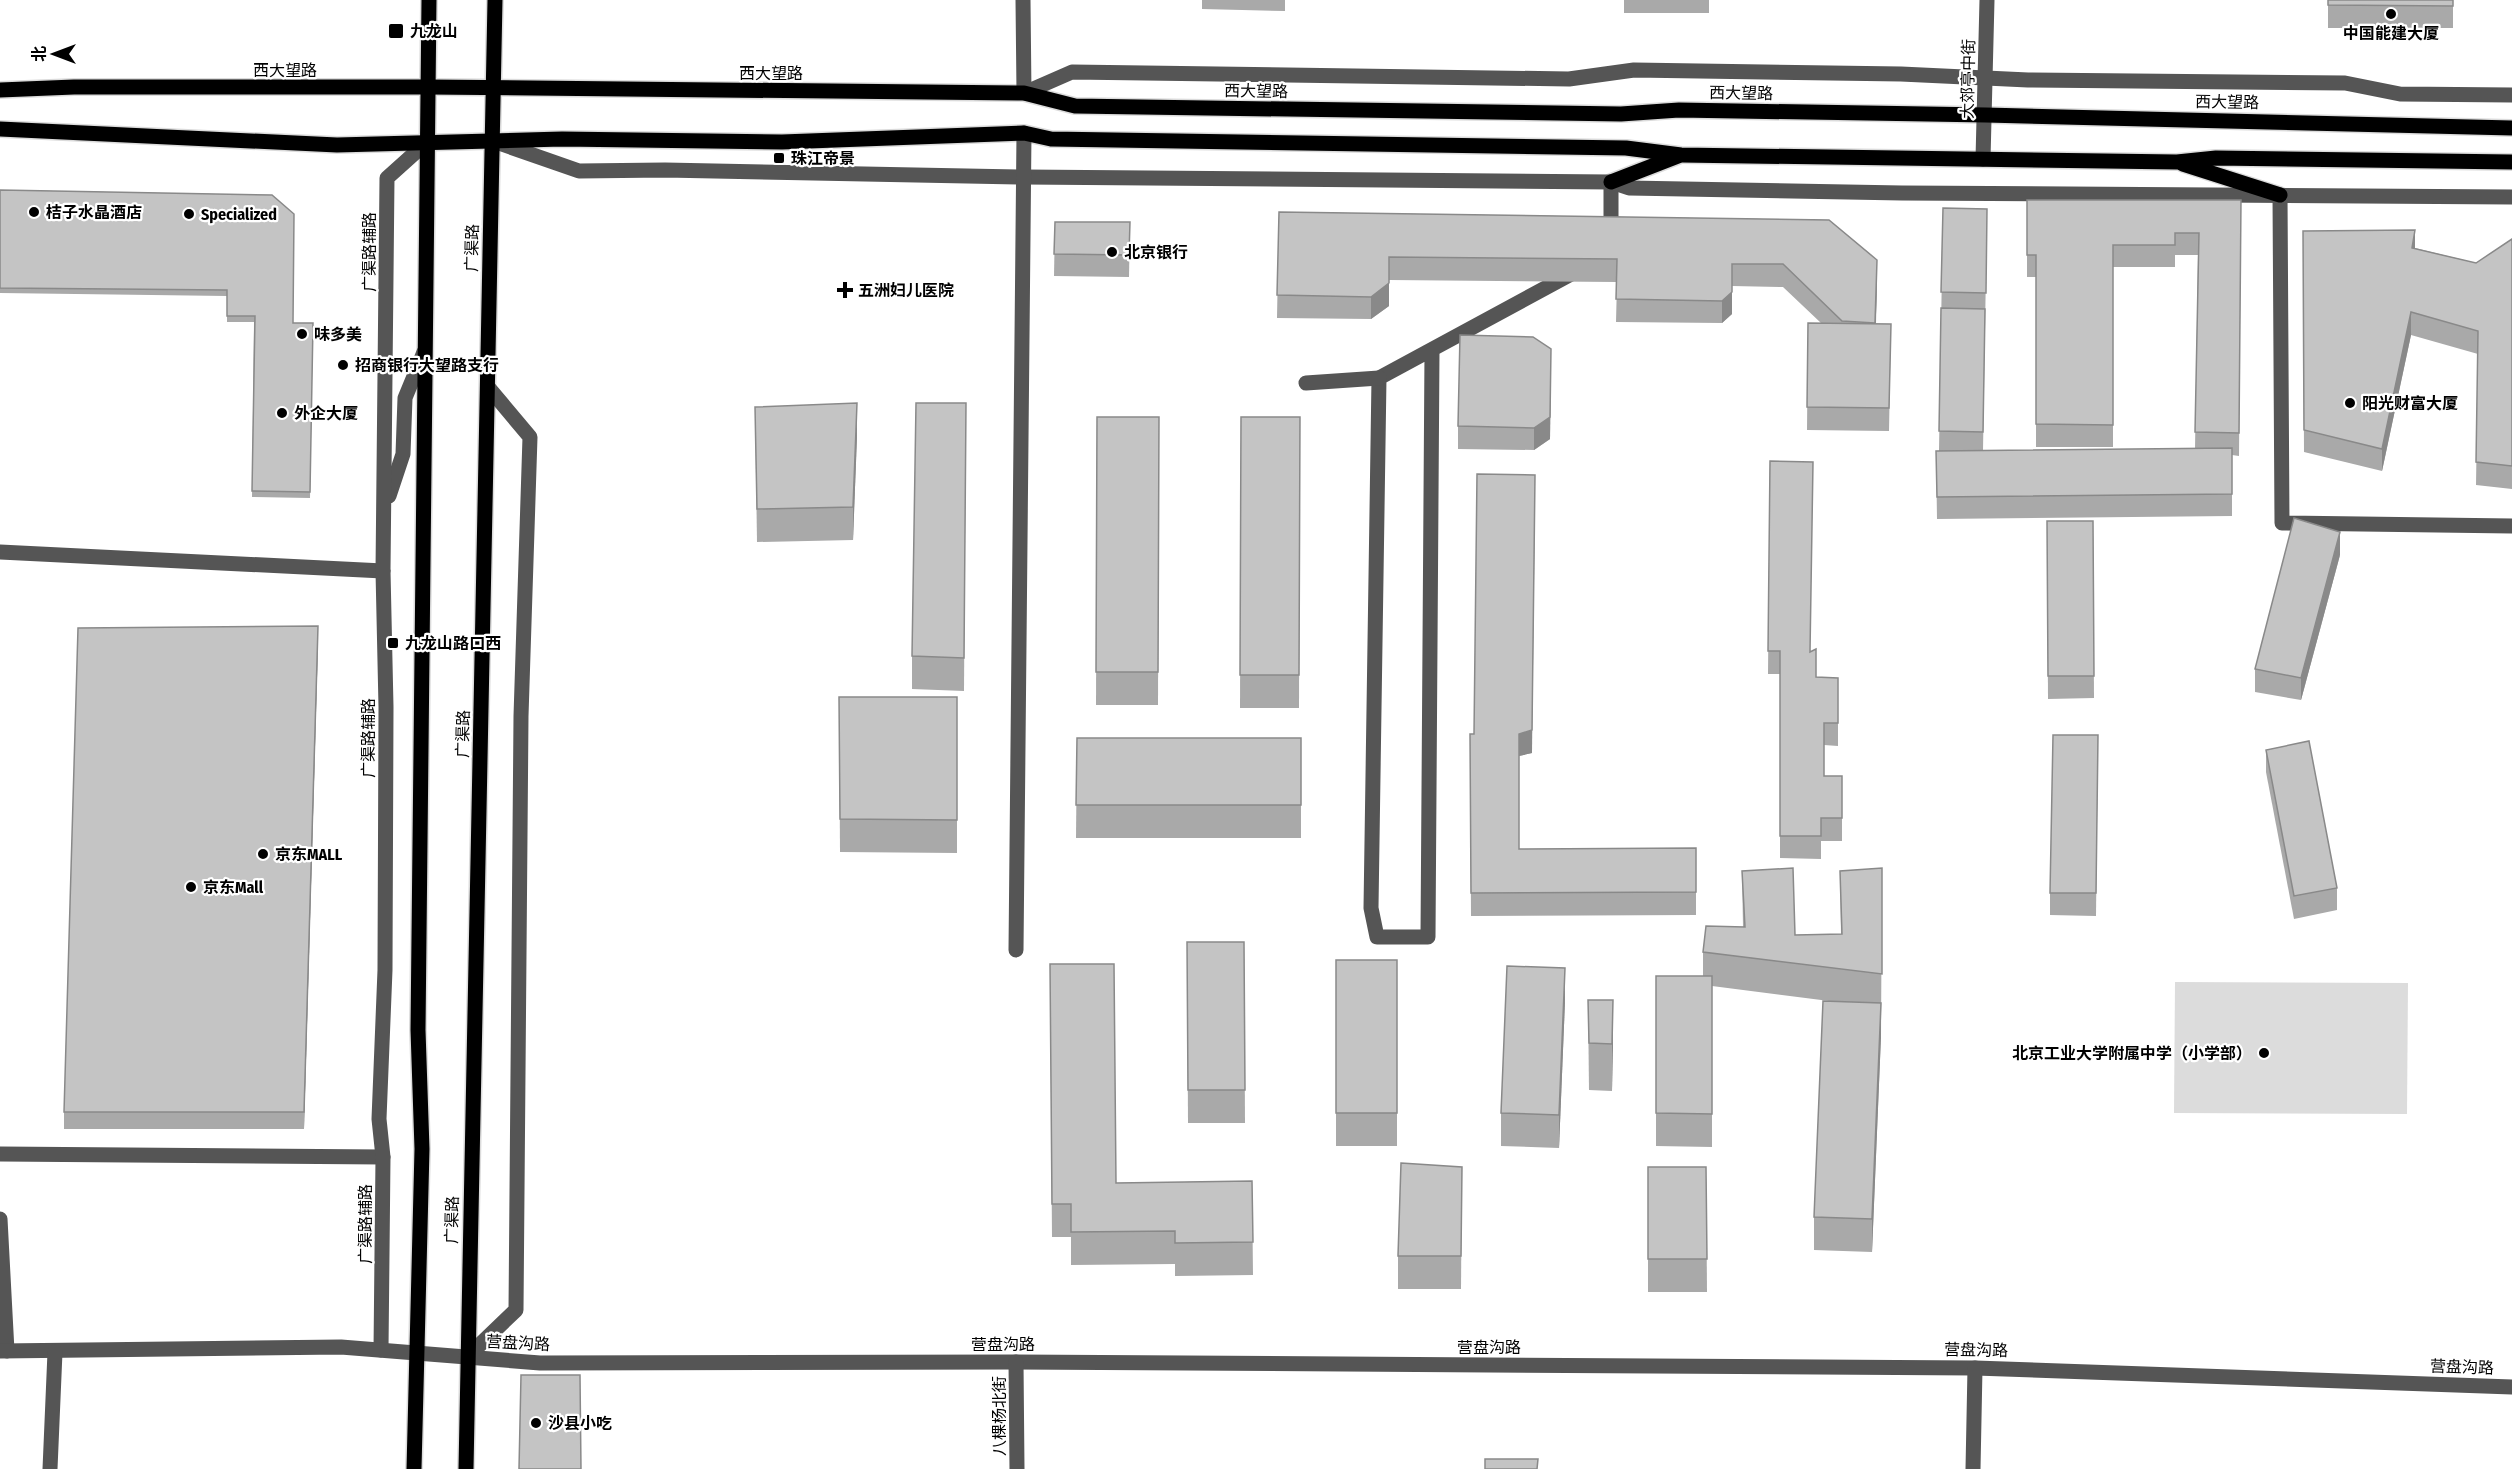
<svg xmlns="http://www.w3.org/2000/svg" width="2512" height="1469" font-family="'Fira Sans Condensed','Noto Sans SC',sans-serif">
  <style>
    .garden { fill: #dcdcdc }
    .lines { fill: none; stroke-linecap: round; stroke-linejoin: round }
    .major-casing { stroke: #dbdbdb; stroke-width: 18 }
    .minor { stroke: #555; stroke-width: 15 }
    .major { stroke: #000; stroke-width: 15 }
    .wall { fill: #a9a9a9 }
    .shaded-wall { fill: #898989 }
    .building { fill: #c4c4c4; stroke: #898989; stroke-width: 1.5 }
    .poi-dot { fill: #000; stroke: #fff; stroke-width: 2 }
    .labels { text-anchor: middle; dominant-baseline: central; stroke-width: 4.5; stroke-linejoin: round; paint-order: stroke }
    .poi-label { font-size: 16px; font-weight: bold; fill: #000; stroke: #fff; text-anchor: start }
    .street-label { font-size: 16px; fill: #000; stroke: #fff }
  </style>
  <rect width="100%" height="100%" fill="#fff"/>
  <path class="garden" d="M2175 982 2408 983 2407 1114 2174 1113Z"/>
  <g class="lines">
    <defs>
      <g id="major">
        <path d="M0 90 74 87H428L1024 93 1075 106 1621 114 1679 110 1986 115 2512 128"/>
        <path d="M0 129 337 145 562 139 782 142 1024 133 1051 139 1626 148 1681 155 2177 162 2216 158 2512 162"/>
        <path d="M2183 164 2280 195"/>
        <path d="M1611 182 1678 156"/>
        <path d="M414 1469 422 1149 418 1030 429 0"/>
        <path d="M466 1469 495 0"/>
      </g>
    </defs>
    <use href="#major" class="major-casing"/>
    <g class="minor">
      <path d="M1023 0 1024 93 1072 72 1569 79 1634 70 1901 74 2028 80 2345 83 2400 94 2512 95"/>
      <path d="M493 141 579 171 665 170 1024 177 1611 182 1629 188 1902 193 2512 197"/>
      <path d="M1983 159 1987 0"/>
      <path d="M1611 182V236"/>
      <path d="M2280 195 2282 523 2512 526"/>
      <path d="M1432 351 1428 937H1377L1371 908 1379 378 1575 272"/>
      <path d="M1306 383 1379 378"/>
      <path d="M389 496 403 454 405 398 424 352"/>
      <path d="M0 552 383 571"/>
      <path d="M1016 950 1024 133"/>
      <path d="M0 1154 383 1157"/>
      <path d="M0 1219 7 1351"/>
      <path d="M381 1350 383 1157 379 1119 385 970 386 707 383 571 387 178 426 143"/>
      <path d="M0 1351 341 1347 540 1363 1016 1362 1975 1368 2512 1387"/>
      <path d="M466 1358 516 1310 521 716 530 437 488 387"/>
      <path d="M1016 1362 1017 1469"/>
      <path d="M50 1469 55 1352"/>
      <path d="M1973 1469 1975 1368"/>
    </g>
    <use href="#major" class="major"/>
  </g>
  <g class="wall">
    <path d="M1202 0H1285V11L1202 9Z"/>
    <rect x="1624" y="0" width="85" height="13"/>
    <rect x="2328" y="0" width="125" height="28"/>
    <path d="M0 190 272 195 293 323H313L310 498 252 497 254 322H227V296L0 293Z"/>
    <path d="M2027 200H2241L2239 456 2232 455V516L1937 519 1936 451H1939L1943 208 1987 209 1983 451 2195 449 2198 255H2175V267H2113V447H2036V277H2027Z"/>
    <path d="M1279 212 1829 220 1877 282 1876 324H1891L1889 431 1807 430 1808 323H1821L1783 287 1732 286V314L1722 323 1616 322 1617 282 1389 280V306L1371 319 1277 318Z"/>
    <path d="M1055 222H1130L1129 277 1054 276Z"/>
    <path d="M2303 231 2415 248 2476 263 2512 239V489L2476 485 2478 354 2411 335 2382 471 2304 452Z"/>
    <path d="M1551 371 1550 439 1534 450 1458 449V426Z"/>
    <path d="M966 403 964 691 912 689V656Z"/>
    <path d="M755 407 857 436 853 540 757 542Z"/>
    <path d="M1097 417H1159L1158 705H1096Z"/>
    <path d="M1241 417H1300L1299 708H1240Z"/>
    <path d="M1770 461 1816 677 1838 678V746L1824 745V776H1842V841H1821V859L1780 858V674H1768Z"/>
    <path d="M2047 521H2093L2094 698 2048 699Z"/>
    <path d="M2340 555 2301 700 2255 692V669Z"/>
    <path d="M318 643 304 1129H64V1112Z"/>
    <path d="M839 697H957V853L840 852Z"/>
    <path d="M1470 734 1532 753 1519 756V849L1696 848V915L1471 916Z"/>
    <path d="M2098 735 2096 916 2050 915V893Z"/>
    <path d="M1077 738H1301V838H1076Z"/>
    <path d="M2266 750 2337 888V910L2294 919 2266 772Z"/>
    <path d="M1882 868 1881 1036 1872 1252 1814 1250V1217L1837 1002 1712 986V1147L1656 1146V976H1703V952L1743 927 1742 871 1795 935 1841 934 1840 871Z"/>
    <path d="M1187 942H1244L1245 1123H1188Z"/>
    <rect x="1336" y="960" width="61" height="186"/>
    <path d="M1050 964 1116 1183 1252 1181 1253 1275 1175 1276V1264L1071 1265V1237H1052Z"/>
    <path d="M1588 1000H1613L1612 1091 1589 1090Z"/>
    <path d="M1565 1001 1559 1148 1501 1146V1113Z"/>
    <path d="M1462 1167 1461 1289H1398V1256Z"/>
    <path d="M1648 1167H1706L1707 1292H1648Z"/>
  </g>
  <g class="shaded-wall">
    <path d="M2415 230V253L2412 248Z"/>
    <path d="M1389 257V306L1371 319V297Z"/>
    <path d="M1877 260V282L1875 345V323Z"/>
    <path d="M1732 264V314L1722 323V301Z"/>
    <path d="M2411 312V335L2382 471V449Z"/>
    <path d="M1551 349 1550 439 1534 450V428Z"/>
    <path d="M857 403V436L853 540V507Z"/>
    <path d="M1535 498 1532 753 1519 756V734Z"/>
    <path d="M2340 532V555L2301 700V678Z"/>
    <path d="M318 626V643L304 1129V1112Z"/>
    <path d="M1565 968V1001L1559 1148V1115Z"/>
    <path d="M1613 1000V1047L1612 1091V1044Z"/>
    <path d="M1881 1003V1036L1872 1252V1219Z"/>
  </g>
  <g class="building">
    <path d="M2328 0H2453V6L2328 5Z"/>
    <path d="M0 190 272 195 294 214 293 323H313L310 492 252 491 255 316H227V290L0 288Z"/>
    <path d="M2027 200H2241L2239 433 2195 432 2199 233H2175V245H2113V425L2036 424V255H2027Z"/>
    <path d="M1943 208 1987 209 1986 293 1941 292Z"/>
    <path d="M1279 212 1829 220 1877 260 1875 323 1842 321 1783 264H1732V292L1722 301 1616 299 1617 259 1389 257V283L1371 297 1277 295Z"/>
    <path d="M1055 222H1130L1129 255 1054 254Z"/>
    <path d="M2415 230 2412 248 2476 263 2512 239V466L2476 462 2478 331 2411 312 2382 449 2304 430 2303 231Z"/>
    <path d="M1941 308 1985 309 1983 432 1939 431Z"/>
    <path d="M1808 323 1891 324 1889 408 1807 407Z"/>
    <path d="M1460 335 1533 337 1551 349 1550 417 1534 428 1458 426Z"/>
    <path d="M857 403 853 507 757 509 755 407Z"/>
    <path d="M916 403H966L964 658 912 656Z"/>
    <path d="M1097 417H1159L1158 672H1096Z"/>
    <path d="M1241 417H1300L1299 675H1240Z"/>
    <path d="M2232 448V494L1937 497 1936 451Z"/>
    <path d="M1770 461 1813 462 1810 652 1816 649V677L1838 678V723H1824V776H1842V818H1821V836H1780V651H1768Z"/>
    <path d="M1477 474 1535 475 1532 730 1519 734V849L1696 848V892L1471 893 1470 734H1474Z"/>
    <path d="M2294 518 2340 532 2301 678 2255 669Z"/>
    <path d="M2047 521H2093L2094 676H2048Z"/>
    <path d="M318 626 304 1112H64L78 628Z"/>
    <path d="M839 697H957V820L840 819Z"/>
    <path d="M2053 735H2098L2096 893H2050Z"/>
    <path d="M1077 738H1301V805H1076Z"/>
    <path d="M2309 741 2337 888 2294 896 2266 750Z"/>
    <path d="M1793 868 1795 935 1842 934 1840 871 1882 868V974L1703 952 1706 926 1745 927 1742 871Z"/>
    <path d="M1187 942H1244L1245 1090H1188Z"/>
    <rect x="1336" y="960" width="61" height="153"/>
    <path d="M1050 964H1114L1116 1183 1252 1181 1253 1242 1175 1243V1231L1071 1232V1204H1052Z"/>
    <path d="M1507 966 1565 968 1559 1115 1501 1113Z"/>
    <path d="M1656 976H1712V1114L1656 1113Z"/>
    <path d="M1588 1000H1613L1612 1044 1589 1043Z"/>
    <path d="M1823 1001 1881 1003 1872 1219 1814 1217Z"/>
    <path d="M1401 1163 1462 1167 1461 1256H1398Z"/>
    <path d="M1648 1167H1706L1707 1259H1648Z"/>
    <path d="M521 1375H580L581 1469H519Z"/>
    <path d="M1485 1459H1538L1537 1469H1485Z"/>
  </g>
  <g class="poi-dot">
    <circle cx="2391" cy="14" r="6"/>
    <rect x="388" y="23" width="16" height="16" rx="3"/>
    <rect x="773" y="152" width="12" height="12" rx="3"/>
    <circle cx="34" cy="212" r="6"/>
    <circle cx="189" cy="214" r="6"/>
    <circle cx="1112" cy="252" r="6"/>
    <path d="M842 281h6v6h6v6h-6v6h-6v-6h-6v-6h6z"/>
    <circle cx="302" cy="334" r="6"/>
    <circle cx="343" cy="365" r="6"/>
    <circle cx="2350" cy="403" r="6"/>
    <circle cx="282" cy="413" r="6"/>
    <rect x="387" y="637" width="12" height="12" rx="3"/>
    <circle cx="263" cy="854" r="6"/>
    <circle cx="191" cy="887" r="6"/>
    <circle cx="2264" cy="1053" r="6"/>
    <circle cx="536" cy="1423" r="6"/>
  </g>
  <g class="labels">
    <g class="poi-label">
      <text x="410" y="31">九龙山</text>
      <text x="2391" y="33" text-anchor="middle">中国能建大厦</text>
      <text x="791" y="158">珠江帝景</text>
      <text x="46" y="212">桔子水晶酒店</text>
      <text x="201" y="214">Specialized</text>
      <text x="1124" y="252">北京银行</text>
      <text x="858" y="290">五洲妇儿医院</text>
      <text x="314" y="334">味多美</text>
      <text x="355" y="365">招商银行大望路支行</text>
      <text x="2362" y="403">阳光财富大厦</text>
      <text x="294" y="413">外企大厦</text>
      <text x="405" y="643">九龙山路口西</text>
      <text x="275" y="854">京东MALL</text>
      <text x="203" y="887">京东Mall</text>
      <text x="2252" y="1053" text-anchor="end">北京工业大学附属中学（小学部）</text>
      <text x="548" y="1423">沙县小吃</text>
    </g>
    <g class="street-label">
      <text x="285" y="70">西大望路</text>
      <text x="771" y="73">西大望路</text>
      <text transform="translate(1968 79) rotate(-89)">大郊亭中街</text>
      <text transform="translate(1256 91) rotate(1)">西大望路</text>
      <text transform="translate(1741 93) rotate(1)">西大望路</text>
      <text transform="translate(2227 102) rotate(1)">西大望路</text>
      <text transform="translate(472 248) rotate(-89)">广渠路</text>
      <text transform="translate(369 252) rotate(-90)">广渠路辅路</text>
      <text transform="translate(463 734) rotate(-89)">广渠路</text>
      <text transform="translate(368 738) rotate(-90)">广渠路辅路</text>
      <text transform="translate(452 1220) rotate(-89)">广渠路</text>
      <text transform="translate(365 1224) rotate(-90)">广渠路辅路</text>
      <text transform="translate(518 1343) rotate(3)">营盘沟路</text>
      <text x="1003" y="1344">营盘沟路</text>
      <text x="1489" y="1347">营盘沟路</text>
      <text transform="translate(1976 1350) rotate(1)">营盘沟路</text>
      <text transform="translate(2462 1367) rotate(2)">营盘沟路</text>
      <text transform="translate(999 1416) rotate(-90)">八棵杨北街</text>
    </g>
  </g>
  <g transform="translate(54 54) rotate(270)" stroke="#ffffff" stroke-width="4.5" paint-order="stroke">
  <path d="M0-4.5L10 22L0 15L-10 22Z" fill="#000000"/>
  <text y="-9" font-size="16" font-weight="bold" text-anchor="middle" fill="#000000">北</text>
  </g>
</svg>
